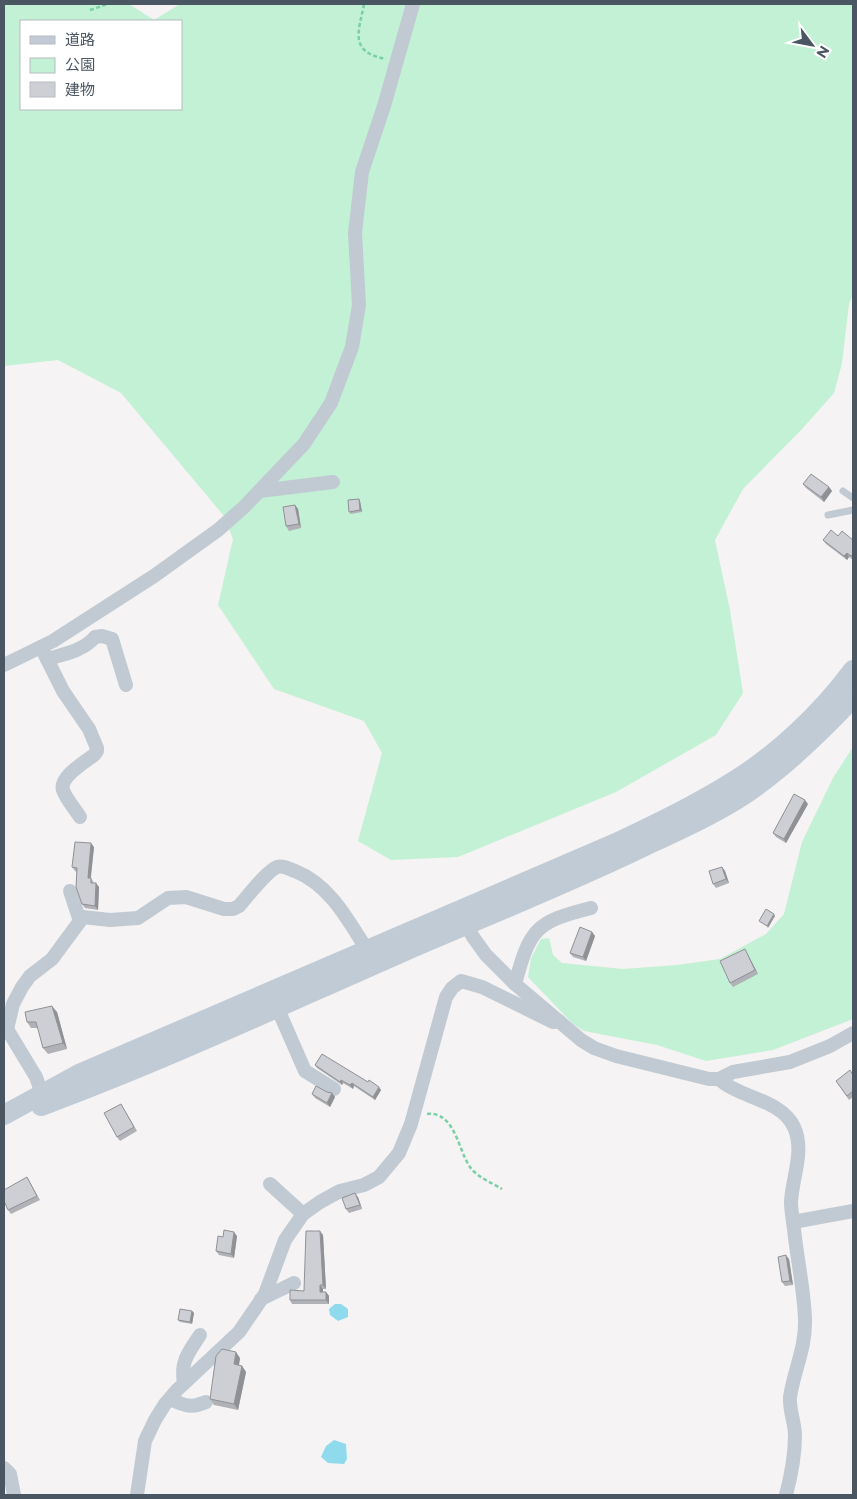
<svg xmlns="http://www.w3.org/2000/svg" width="857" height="1499" font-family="Montserrat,'Noto Sans JP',sans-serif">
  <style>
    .green { fill: #c3f1d5; fill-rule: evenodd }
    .water { fill: #90daee }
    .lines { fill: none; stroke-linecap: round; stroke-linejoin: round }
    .path { stroke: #7ad0a6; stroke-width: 2.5; stroke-dasharray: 4 2.5; stroke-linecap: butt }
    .lane { stroke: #c1cad2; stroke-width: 7 }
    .street { stroke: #c1cad2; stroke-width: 14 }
    .secondary { stroke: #c1cbd6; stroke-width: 20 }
    .wall { fill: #b0b2b7 }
    .shaded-wall { fill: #909195 }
    .building { fill: #cdcfd5; stroke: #909195 }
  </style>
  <rect width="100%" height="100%" fill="#f5f3f3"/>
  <g class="green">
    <path d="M4 4H129L154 20 180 4H853V294L849 304 842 363 834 393 803 428 743 489 715 540 730 610 743 693 716 735 616 792 458 857 391 860 358 841 382 753 364 721 274 689 218 605 233 539 224 516 121 393 58 360 4 366ZM21 21H181V109H21Z"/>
    <path d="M853 747V1019L773 1050 706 1061 657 1045 584 1031 573 1024 528 977 531 958 541 939 549 938 553 955 562 963 623 969 677 965 720 959 766 934 784 914 802 842 833 778Z"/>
  </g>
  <g class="water">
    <path d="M335 1304H341L348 1309V1317L338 1321 330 1315 329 1309Z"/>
    <path d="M334 1440 346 1444 347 1459 344 1464 328 1463 321 1457 326 1446Z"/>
  </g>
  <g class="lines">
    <g class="path">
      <path d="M364 4C359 31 348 52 386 59"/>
      <path d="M90 10 108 4"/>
      <path d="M427 1114C455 1111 458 1150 470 1167 477 1177 492 1183 502 1189"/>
    </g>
    <g class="lane">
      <path d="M843 491 853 498"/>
      <path d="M828 515 853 510"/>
    </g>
    <g class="street">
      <path d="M260 491 333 482"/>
      <path d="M41 647 63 691 89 729 97 748V751L94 755C85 762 59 777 63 790 66 799 75 809 80 817"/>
      <path d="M47 659C64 654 83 651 95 637L102 636 112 639 126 685"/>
      <path d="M4 665 53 641 154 576 218 530 244 507 304 444 331 403 352 347 359 305 355 233 362 172 384 106 413 4"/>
      <path d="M70 891 80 921"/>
      <path d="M463 918 473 937 486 955 515 984 581 1040 594 1048 616 1056 709 1079H719L733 1072 790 1062 830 1046 853 1033"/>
      <path d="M515 984C530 929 535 922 591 908"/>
      <path d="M277 1007 305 1071 334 1089"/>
      <path d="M7 1029 36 1077 42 1094"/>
      <path d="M4 1030 7 1029 13 1004 22 987 30 976 52 959 83 917 110 920 138 918 168 898 186 897 224 909H233L239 906C247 897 267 871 277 867 283 865 289 869 295 871 330 885 348 920 367 950"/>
      <path d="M719 1079C739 1098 781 1099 794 1127 805 1151 792 1178 791 1202 791 1211 793 1220 794 1229 797 1259 804 1289 805 1319 806 1348 794 1370 790 1397 789 1410 795 1423 795 1435 795 1455 791 1476 786 1495"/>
      <path d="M270 1184 303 1214"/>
      <path d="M793 1222 853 1211"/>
      <path d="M261 1299 294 1283"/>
      <path d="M184 1383C180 1361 189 1352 200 1335"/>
      <path d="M170 1399C184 1405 190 1409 206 1402"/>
      <path d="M4 1468 10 1474 14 1495"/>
      <path d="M137 1495 145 1441 155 1420 165 1404 177 1390 239 1332 265 1294 285 1240 303 1214 320 1202 340 1191 364 1185 379 1177 399 1153 411 1124 446 997 452 988 461 981 482 987 553 1022 559 1021"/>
    </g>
    <g class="secondary">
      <path d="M41 1106C165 1060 284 1004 405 951 484 917 564 885 641 848 677 831 714 815 747 793 786 766 821 732 853 698"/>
      <path d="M4 1115 79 1074 616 843C656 824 696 805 734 781 779 753 821 713 853 670"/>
    </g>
  </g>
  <g class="wall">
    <path d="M803 484 829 487 832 491 824 502 806 488Z"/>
    <path d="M359 499 360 501 362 512 351 514 349 512Z"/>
    <path d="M295 505 298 509 301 528 289 531 286 526Z"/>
    <path d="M838 536 853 540V560L849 557 847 560 826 544 823 540Z"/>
    <path d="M808 804 786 843 776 837 773 833Z"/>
    <path d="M94 847 91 878 94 883 99 887 98 910 85 908 82 904 77 872 75 871 72 867Z"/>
    <path d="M722 867 725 871 729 883 716 888 713 884Z"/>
    <path d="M592 932 595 936 586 961 573 957 570 953Z"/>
    <path d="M747 953 758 974 733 987 730 983Z"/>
    <path d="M57 1012 67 1049 48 1054 43 1048 38 1028H31L27 1022Z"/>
    <path d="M315 1065 368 1082 381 1090 375 1100 354 1086 353 1089 343 1083 342 1085 317 1068Z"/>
    <path d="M853 1075V1097L849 1100 836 1081Z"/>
    <path d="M327 1092 332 1093 335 1097 330 1107 315 1098 312 1094Z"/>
    <path d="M121 1104 137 1131 120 1141 117 1137Z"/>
    <path d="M27 1177 40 1200 11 1214 8 1210Z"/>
    <path d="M358 1197 362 1209 349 1213 346 1209Z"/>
    <path d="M323 1235 326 1289H323V1292H326L329 1296V1304H292L290 1300 304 1291Z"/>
    <path d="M237 1236 234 1258 219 1255 216 1251 223 1237Z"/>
    <path d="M789 1259 793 1285 785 1286 782 1282Z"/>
    <path d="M192 1311 194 1313 192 1324 180 1322 178 1320Z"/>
    <path d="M240 1358 239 1365 242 1366 246 1372 238 1410 214 1405 210 1399Z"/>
  </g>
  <g class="shaded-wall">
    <path d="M829 487 832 491 824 502 821 497Z"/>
    <path d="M359 499 360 501 362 512 360 510Z"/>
    <path d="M295 505 298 509 301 528 299 524Z"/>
    <path d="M847 553 849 557 847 560 844 556Z"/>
    <path d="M805 800 808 804 786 843 784 839Z"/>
    <path d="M91 843 94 847 90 882 88 878Z"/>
    <path d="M722 867 725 871 729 883 726 879Z"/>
    <path d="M96 883 99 887 98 910 95 906Z"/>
    <path d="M774 914 775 916 768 928 767 926Z"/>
    <path d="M592 932 595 936 586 961 583 957Z"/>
    <path d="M745 949 747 953 758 974 755 970Z"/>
    <path d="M52 1006 57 1012 67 1049 63 1043Z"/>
    <path d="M341 1080 343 1083 342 1085 340 1082Z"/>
    <path d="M352 1083 354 1086 353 1089 350 1085Z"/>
    <path d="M379 1087 381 1090 375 1100 373 1097Z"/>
    <path d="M332 1093 335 1097 330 1107 327 1103Z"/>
    <path d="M355 1193 358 1197 362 1209 360 1205Z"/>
    <path d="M320 1231 323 1235 326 1289 323 1285Z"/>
    <path d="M234 1232 237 1236 234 1258 231 1254Z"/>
    <path d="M786 1255 789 1259 793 1285 790 1281Z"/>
    <path d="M320 1285 323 1289V1296L320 1292Z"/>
    <path d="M326 1292 329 1296V1304L326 1300Z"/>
    <path d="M192 1311 194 1313 192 1324 190 1322Z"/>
    <path d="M236 1352 240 1358 238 1370 234 1364Z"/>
    <path d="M242 1366 246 1372 238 1410 234 1404Z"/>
  </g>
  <g class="building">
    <path d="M811 474 829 487 821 497 803 484Z"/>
    <path d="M359 499 360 510 349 512 348 500Z"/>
    <path d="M295 505 299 524 286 526 283 507Z"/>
    <path d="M831 530 838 536 842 531 853 540V554L851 556 847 553 844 556 823 540Z"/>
    <path d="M794 794 805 800 784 839 773 833Z"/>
    <path d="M75 842 91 843 88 878H91V883H96L95 906 82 904 76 887 77 868 72 867Z"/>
    <path d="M722 867 726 879 713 884 709 871Z"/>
    <path d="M766 909 774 914 767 926 759 921Z"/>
    <path d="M580 927 592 932 583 957 570 953Z"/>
    <path d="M745 949 755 970 730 983 720 961Z"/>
    <path d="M52 1006 63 1043 43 1048 36 1022H27L25 1012Z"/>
    <path d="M322 1054 368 1082 369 1080 379 1087 373 1097 352 1083 350 1085 341 1080 340 1082 315 1065Z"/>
    <path d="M850 1070 853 1075V1091L847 1096 836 1081Z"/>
    <path d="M316 1086 327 1092 332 1093 327 1103 312 1094Z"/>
    <path d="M121 1104 134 1127 117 1137 104 1113Z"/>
    <path d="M27 1177 37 1196 8 1210 4 1201V1190Z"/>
    <path d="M355 1193 360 1205 346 1209 342 1198Z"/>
    <path d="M224 1230 234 1232 231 1254 216 1251 218 1236 223 1237Z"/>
    <path d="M306 1231H320L323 1285H320V1292H326V1300H290V1290L304 1291Z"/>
    <path d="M786 1255 790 1281 782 1282 778 1257Z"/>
    <path d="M180 1309 192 1311 190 1322 178 1320Z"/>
    <path d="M222 1349 236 1352 234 1364 242 1366 234 1404 210 1399 216 1356Z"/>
  </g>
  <rect width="857" height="1499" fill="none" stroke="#4a5661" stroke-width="10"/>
  <rect x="20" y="20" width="162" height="90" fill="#ffffff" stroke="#b7bbc0"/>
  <rect x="30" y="36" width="25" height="8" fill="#c1cbd6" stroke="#b7bbc0"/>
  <text x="65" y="45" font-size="15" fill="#4a5661">道路</text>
  <rect x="30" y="58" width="25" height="15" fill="#c3f1d5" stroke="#b7bbc0"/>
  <text x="65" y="70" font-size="15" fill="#4a5661">公園</text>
  <rect x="30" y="82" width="25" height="15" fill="#cdcfd5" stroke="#b7bbc0"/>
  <text x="65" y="95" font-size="15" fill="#4a5661">建物</text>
  <g transform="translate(812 45) rotate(122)" stroke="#ffffff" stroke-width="4" paint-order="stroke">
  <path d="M0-4L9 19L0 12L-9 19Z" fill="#4a5661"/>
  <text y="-8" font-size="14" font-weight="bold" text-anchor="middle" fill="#4a5661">N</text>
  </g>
</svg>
